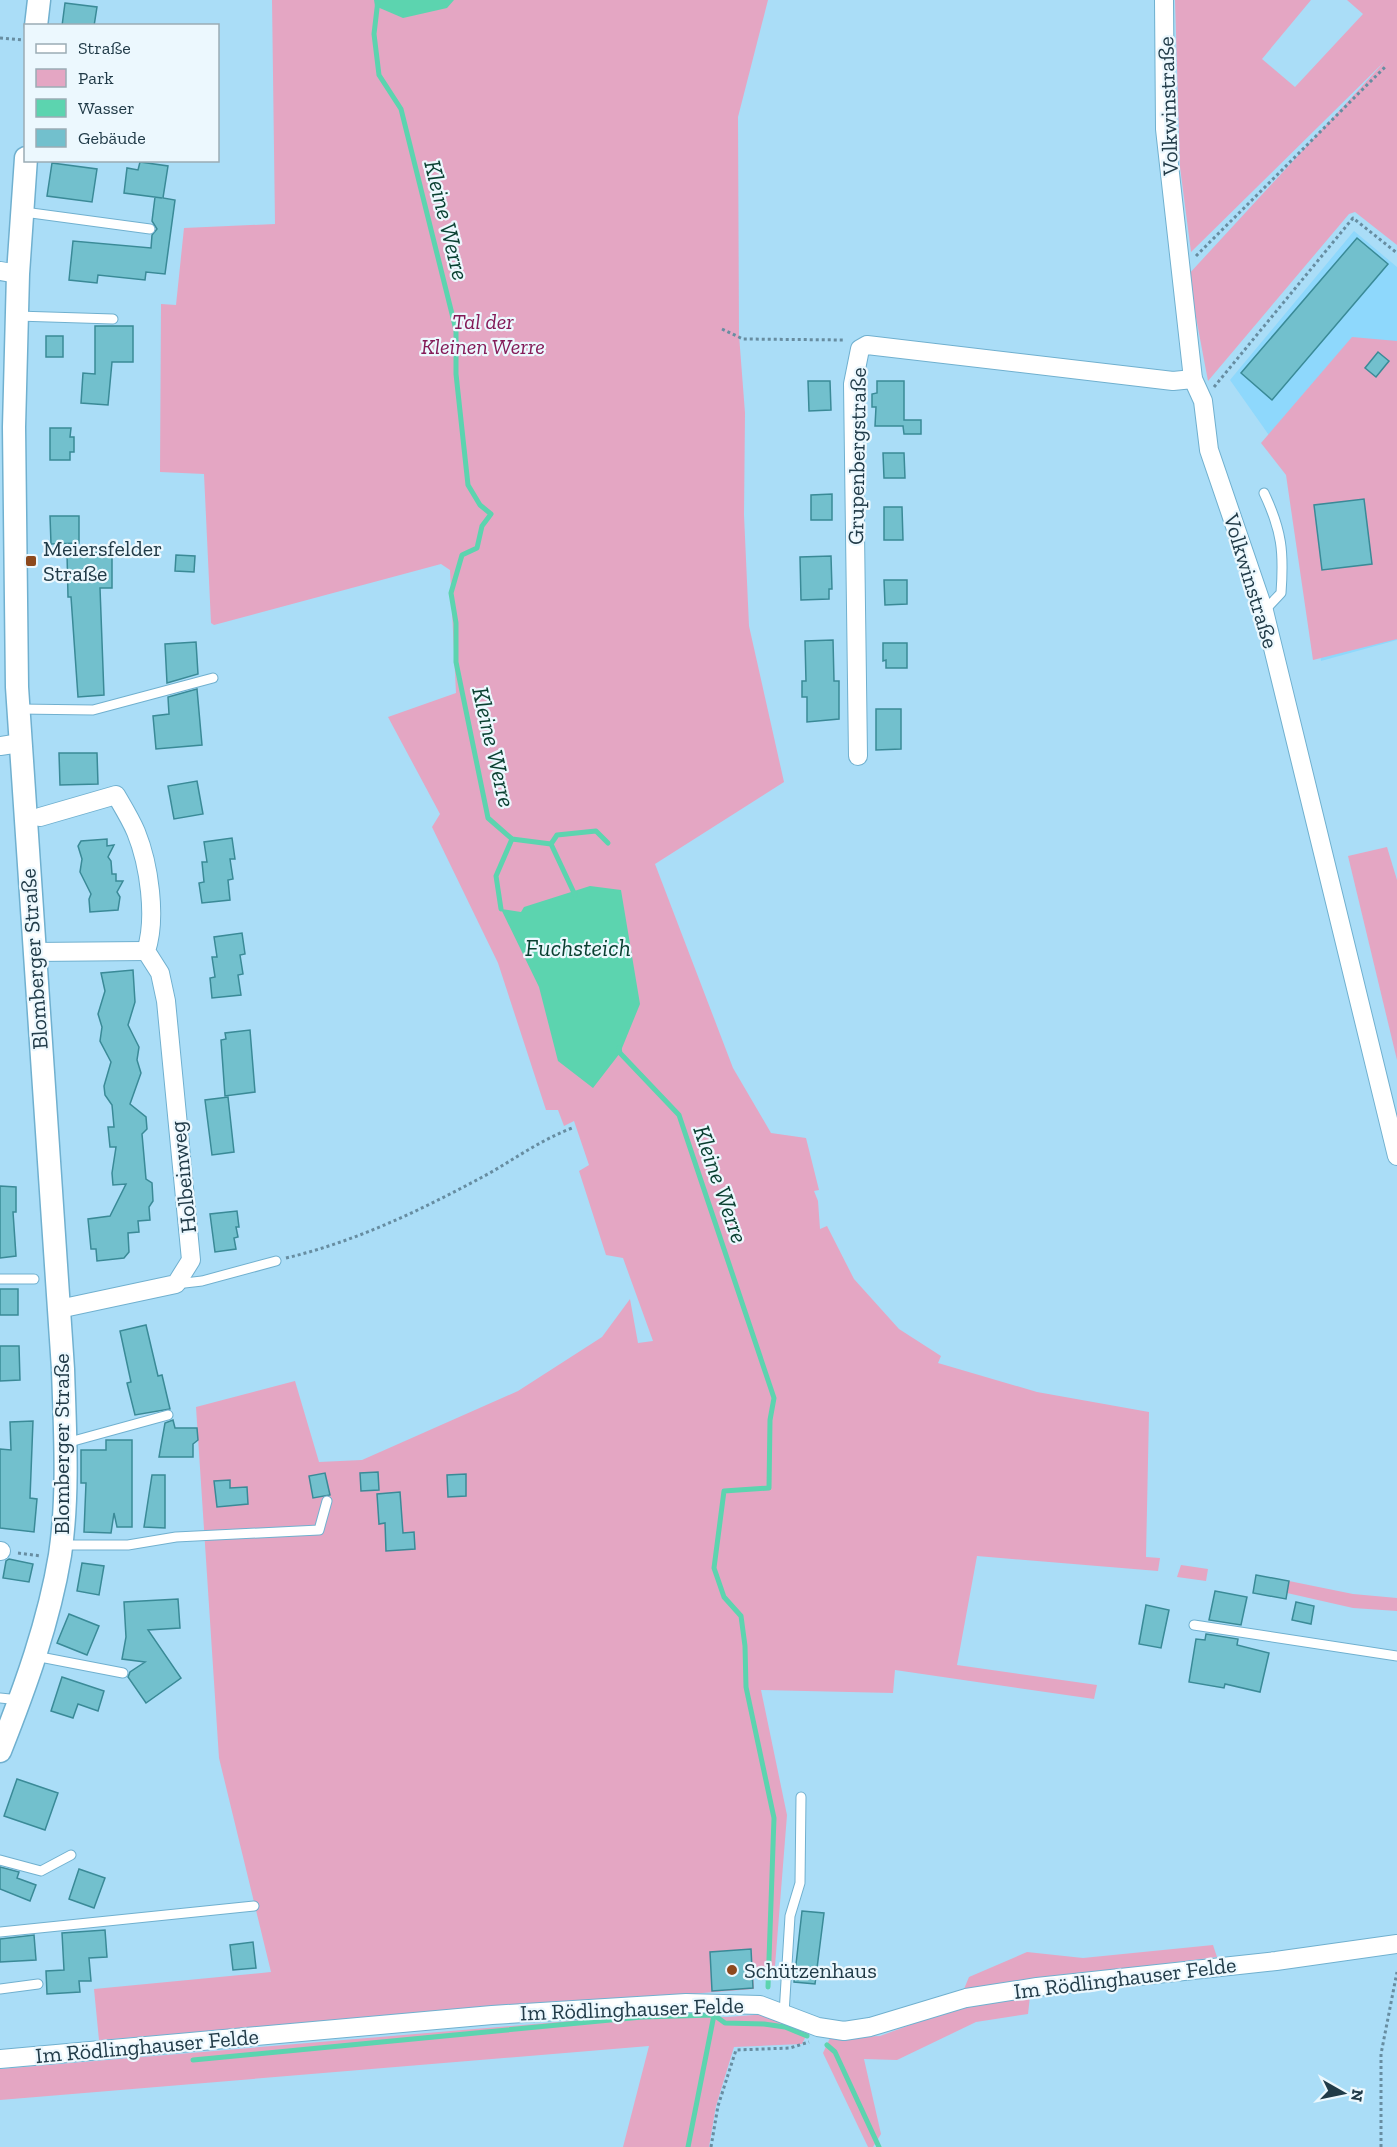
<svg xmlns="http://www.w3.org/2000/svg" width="1397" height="2147" font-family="'Zilla Slab',serif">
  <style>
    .built { fill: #8ed8fc }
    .green { fill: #e4a6c3 }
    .water { fill: #5cd4af }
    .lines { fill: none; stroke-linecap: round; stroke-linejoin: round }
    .stream { stroke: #5cd4af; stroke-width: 5 }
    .building { fill: #72c0cd; stroke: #3a8a97; stroke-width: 1.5 }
    .service-casing { stroke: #70b0cf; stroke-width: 11 }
    .minor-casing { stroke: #70b0cf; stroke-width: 20 }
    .tertiary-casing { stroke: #70b0cf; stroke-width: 25 }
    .path { stroke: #678da1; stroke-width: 3; stroke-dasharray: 3 3; stroke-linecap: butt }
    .service { stroke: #fff; stroke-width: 9 }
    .minor { stroke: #fff; stroke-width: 18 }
    .tertiary { stroke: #fff; stroke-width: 22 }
    .poi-dot { fill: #8d491d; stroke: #ecf8fe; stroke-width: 2 }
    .labels { text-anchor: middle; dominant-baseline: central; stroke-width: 4.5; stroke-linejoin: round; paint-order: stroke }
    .street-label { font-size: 22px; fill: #213b48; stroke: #ecf8fe }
    .park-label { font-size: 22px; font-style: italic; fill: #841b58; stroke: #ecf8fe }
    .poi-label { font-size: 22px; fill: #213b48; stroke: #ecf8fe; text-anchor: start }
    .water-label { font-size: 24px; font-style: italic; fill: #083f30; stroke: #ecf8fe }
  </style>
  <rect width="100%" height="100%" fill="#aaddf7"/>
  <path class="built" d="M1354 231 1397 267V640L1321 661 1295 472 1230 380Z"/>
  <g class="green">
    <path d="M272 0H768L738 117 739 335 745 413 744 515 749 626 784 782 655 864 733 1068 771 1133 806 1138 819 1190 814 1191 818 1201 820 1229 827 1226 854 1279 899 1329 941 1356 938 1363 1037 1392 1149 1412 1146 1557 1160 1558 1158 1571 977 1556 957 1665 1097 1685 1094 1699 895 1670 893 1693 761 1690 787 1815 775 1966 753 1968 754 1989 99 2040 94 1989 271 1972 219 1758 196 1407 295 1381 319 1462 362 1460 518 1391 602 1337 630 1299 638 1343 653 1341 623 1258 606 1255 579 1171 589 1165 574 1121 564 1126 558 1110H546L498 963 432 827 440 814 388 717 456 693 450 570 441 564 214 625 211 623 204 474 160 472 161 304 176 305 184 228 275 224Z"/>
    <path d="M1175 0H1311L1262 59 1295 87 1363 14 1347 0H1397V245L1355 212 1349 214 1208 381 1188 275 1386 60 1191 252 1180 167Z"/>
    <path d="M1352 337 1397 341V639L1313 660 1286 475 1261 443Z"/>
    <path d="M1387 847 1397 880V1060L1348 856Z"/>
    <path d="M1181 1565 1208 1569 1206 1581 1177 1577Z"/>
    <path d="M1289 1581 1353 1594 1397 1598V1611L1353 1608 1287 1593Z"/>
    <path d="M1213 1945 1217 1957 964 1989 969 1977 1027 1952 1083 1958Z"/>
    <path d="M1030 1996 1028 2014 976 2022 897 2060 864 2059 881 2134 873 2147H868L823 2053 830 2038 880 2036 967 2004Z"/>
    <path d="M767 2014 808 2032 802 2044 734 2047 716 2106 709 2147H623L649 2046 0 2100V2069L641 2015 727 2017Z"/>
  </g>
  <g class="water">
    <path d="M374 0H454L447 8 403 18 375 6Z"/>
    <path d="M590 886 621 890 640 1004 620 1053 593 1088 558 1061 539 987 501 909 521 912 524 907Z"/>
  </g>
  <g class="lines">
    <g class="stream">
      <path d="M378 0 374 34 379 75 401 109 456 330V374L468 485 480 505 491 514 482 526 477 548 462 555 451 593 456 623V662L488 818 512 839 551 844 575 895"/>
      <path d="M551 844 557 835 596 831 608 843"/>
      <path d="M501 909 496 876 512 839"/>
      <path d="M619 1048 620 1053 679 1115 774 1398 770 1420 769 1488 724 1491 714 1568 724 1597 741 1616 745 1646 746 1687 774 1818 768 1987"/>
      <path d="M827 2045 835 2052 879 2147"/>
      <path d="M193 2060 642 2017 714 2015 725 2023 764 2024 785 2027 807 2036"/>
      <path d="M688 2147 714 2015"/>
    </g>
  </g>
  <g class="building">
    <path d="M65 3 97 7 94 26H62Z"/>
    <path d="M140 162 168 166 163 198 175 200 165 274 146 272 145 280 98 275 97 283 69 280 73 241 151 248 152 235 157 229 152 221 155 197 162 198 124 193 127 168 138 170Z"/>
    <path d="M52 163 97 169 92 202 47 196Z"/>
    <path d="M1357 238 1388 264 1272 400 1241 373Z"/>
    <path d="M95 326H133V362H112L108 405 81 403 83 373 95 374Z"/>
    <rect x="46" y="336" width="17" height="21"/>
    <path d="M1378 352 1389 361 1376 377 1365 368Z"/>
    <path d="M808 381H830L831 410 809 411Z"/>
    <path d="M877 381H904V420H921V434H904L903 426H875L876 407H872V394L877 393Z"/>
    <path d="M50 428H71L70 437H74V452H70V460H50Z"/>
    <path d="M883 453H904L905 478H884Z"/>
    <path d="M832 494V520H811V495Z"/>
    <path d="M1364 499 1372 564 1322 570 1314 505Z"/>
    <path d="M884 507H902L903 540H884Z"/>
    <path d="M50 516H79V543L51 544Z"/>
    <path d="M112 552V588H100L104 695 78 697 71 597H68L67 553Z"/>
    <path d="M176 555 195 556 194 572 175 571Z"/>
    <path d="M831 556 832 589H829V599L801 600 800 557Z"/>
    <path d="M884 580H907V604L885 605Z"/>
    <path d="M833 640 834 681H839V719L807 722V697H802V681H806L805 641Z"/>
    <path d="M196 642 198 674 167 683 165 644Z"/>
    <path d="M883 643H907V668H886V660L883 661Z"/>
    <path d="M197 689 202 745 156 749 153 716 169 714 168 697Z"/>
    <path d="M876 709H901V749L876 750Z"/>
    <path d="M59 753H97L98 784 60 785Z"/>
    <path d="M197 781 203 814 174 819 168 786Z"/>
    <path d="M232 838 235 859H230L233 879 228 880 230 900 202 903 199 883 204 882 202 862H207L204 842Z"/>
    <path d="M107 839V846L114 845 108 857 111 861 112 874H116V881H123L117 892 120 897 118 910 90 912 89 899 91 894 80 872 82 859 78 846 81 841Z"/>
    <path d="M242 933 245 954 240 955 243 974 238 975 241 995 212 998 210 978 215 977 212 957H217L214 937Z"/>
    <path d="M133 970 135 1002 128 1025 139 1047 137 1060 141 1073 130 1104 146 1117 147 1129 142 1134 146 1179 152 1183 153 1201 149 1207 150 1220 138 1221 139 1232 128 1233 129 1252 124 1258 97 1261 96 1249H91L88 1219 110 1216 126 1184 113 1185 112 1173 116 1147H110L108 1127H114L112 1105 105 1095 104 1086 111 1062 100 1041 102 1027 98 1014 105 991 101 973Z"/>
    <path d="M250 1030 255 1092 225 1096 221 1040 226 1039 225 1033Z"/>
    <path d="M228 1097 234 1152 212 1155 205 1100Z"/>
    <path d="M0 1186 16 1187V1212H13L16 1256 0 1258Z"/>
    <path d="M237 1211 239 1227H236L238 1237 234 1238 236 1249 215 1252 210 1214Z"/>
    <rect x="0" y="1289" width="18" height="26"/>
    <path d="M146 1325 158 1376 162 1375 170 1409 135 1415 127 1383 131 1382 120 1331Z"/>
    <path d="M0 1346H19L20 1380 0 1381Z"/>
    <path d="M173 1420 175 1428H197L198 1440 193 1444V1457H159L165 1423Z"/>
    <path d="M33 1421 30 1498 37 1499 34 1532 0 1528V1449L11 1450 10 1422Z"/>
    <path d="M106 1440H132V1527H117L114 1513 111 1533 84 1532 86 1483H81V1450H106Z"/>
    <path d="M378 1472 379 1490 361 1491 360 1473Z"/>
    <path d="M325 1473 330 1495 313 1498 309 1476Z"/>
    <path d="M466 1474V1496L448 1497 447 1475Z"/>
    <path d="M152 1475H165V1528L144 1527Z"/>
    <path d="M230 1480V1488L247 1487 248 1504 217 1507 214 1481Z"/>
    <path d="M400 1492 403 1533 414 1532 415 1549 386 1551 385 1523 379 1524 377 1494Z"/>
    <path d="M9 1559 33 1564 29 1582 3 1578 6 1561Z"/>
    <path d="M82 1563 104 1566 99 1595 77 1591Z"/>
    <path d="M1256 1575 1289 1581 1286 1599 1253 1593Z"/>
    <path d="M1215 1591 1247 1597 1241 1625 1209 1620Z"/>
    <path d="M178 1599 180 1628 148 1630 181 1678 146 1703 128 1677 130 1672 145 1662 122 1659 126 1637 124 1602Z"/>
    <path d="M1296 1602 1314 1606 1311 1624 1292 1620Z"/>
    <path d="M1146 1605 1169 1610 1161 1648 1139 1644Z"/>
    <path d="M69 1614 99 1626 87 1655 57 1643Z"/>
    <path d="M1206 1634 1238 1639 1237 1645 1269 1653 1260 1692 1225 1684 1224 1688 1189 1682 1196 1639 1205 1640Z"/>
    <path d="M62 1677 104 1691 98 1711 78 1704 73 1718 51 1711Z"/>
    <path d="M17 1779 58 1793 45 1830 4 1816Z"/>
    <path d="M0 1867 19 1872 17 1878 36 1885 30 1901 0 1889Z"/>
    <path d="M79 1869 105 1878 94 1908 69 1899Z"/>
    <path d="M802 1911 824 1913 815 1984 794 1982Z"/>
    <path d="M105 1930 107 1957 89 1958 91 1981H79L80 1992 47 1994 46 1971 64 1970 62 1933Z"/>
    <path d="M34 1935 36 1960 0 1962V1939Z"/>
    <path d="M253 1942 256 1968 233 1970 230 1945Z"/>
    <path d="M751 1949 753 1988 712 1991 710 1952Z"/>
  </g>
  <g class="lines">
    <defs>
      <g id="service">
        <path d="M24 212 150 229"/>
        <path d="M17 316 113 319"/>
        <path d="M1264 611 1281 593C1284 552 1282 531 1264 493"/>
        <path d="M19 709 93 710 213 678"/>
        <path d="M0 1279H34"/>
        <path d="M176 1284 202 1281 276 1261"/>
        <path d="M66 1443 168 1415"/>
        <path d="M61 1545H128L176 1537 319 1530 327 1501"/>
        <path d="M1194 1625 1397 1656"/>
        <path d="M35 1656 123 1673"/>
        <path d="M0 1698 20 1700"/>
        <path d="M0 1860 41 1871 71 1855"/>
        <path d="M0 1932 254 1906"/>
        <path d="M0 1989 38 1984"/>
        <path d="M784 2014 790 1916 800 1883 801 1797"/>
      </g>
      <g id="minor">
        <path d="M1164 0 1165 129 1193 379 1203 401 1209 450 1264 611 1397 1156"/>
        <path d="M0 271 18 274"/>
        <path d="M0 746 20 743"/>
        <path d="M858 756 853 384 860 349 867 345 1173 381 1193 379"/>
        <path d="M40 817 116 795C123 807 131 820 136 832 149 864 157 918 146 951L160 973 166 1001 191 1260 176 1284 59 1309"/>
        <path d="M33 952 146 951"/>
        <path d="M0 1551H1"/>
        <path d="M0 2059 492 2015 686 2003 760 2005 818 2027 844 2031 870 2027 966 1998 1037 1987 1276 1961 1397 1944"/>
      </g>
      <g id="tertiary">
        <path d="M36 26 39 0"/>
        <path d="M0 1751C25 1688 49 1622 60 1555 69 1494 65 1431 63 1369L17 687 14 427 18 274 26 158"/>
      </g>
    </defs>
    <use href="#service" class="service-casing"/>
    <use href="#minor" class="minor-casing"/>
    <use href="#tertiary" class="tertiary-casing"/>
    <g class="path">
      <path d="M0 38 24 40"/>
      <path d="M1196 256 1386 66"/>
      <path d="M722 329 743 339 845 340"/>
      <path d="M1214 387 1353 218 1397 253"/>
      <path d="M286 1258C358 1241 423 1209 488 1174 516 1158 541 1140 572 1128"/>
      <path d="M18 1553 41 1556"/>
      <path d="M711 2147 718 2106 736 2050 790 2048 809 2042"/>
      <path d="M1381 2147V2054L1397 1972"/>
    </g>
    <use href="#service" class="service"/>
    <use href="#minor" class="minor"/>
    <use href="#tertiary" class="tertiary"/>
  </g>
  <g class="poi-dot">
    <rect x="25" y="555" width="12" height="12" rx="3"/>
    <circle cx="732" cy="1970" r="6"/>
  </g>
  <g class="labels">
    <g class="street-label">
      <text transform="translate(1168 106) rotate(-92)">Volkwinstraße</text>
      <text transform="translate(857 456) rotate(-89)">Grupenbergstraße</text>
      <text transform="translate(1251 581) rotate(73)">Volkwinstraße</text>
      <text transform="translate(34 959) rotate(-94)">Blomberger Straße</text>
      <text transform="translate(183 1177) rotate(-96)">Holbeinweg</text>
      <text transform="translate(61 1444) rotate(-90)">Blomberger Straße</text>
      <text transform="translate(1125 1978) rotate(-7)">Im Rödlinghauser Felde</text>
      <text transform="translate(632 2009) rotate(-2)">Im Rödlinghauser Felde</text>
      <text transform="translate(147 2046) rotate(-5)">Im Rödlinghauser Felde</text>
    </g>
    <g class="park-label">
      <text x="483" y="321">Tal der<tspan x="483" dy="25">Kleinen Werre</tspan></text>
    </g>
    <g class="poi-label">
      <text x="43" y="548">Meiersfelder<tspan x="43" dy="25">Straße</tspan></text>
      <text x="744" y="1970">Schützenhaus</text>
    </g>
    <g class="water-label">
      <text transform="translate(447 220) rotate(76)">Kleine Werre</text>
      <text transform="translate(494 747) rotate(77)">Kleine Werre</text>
      <text x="578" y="947">Fuchsteich</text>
      <text transform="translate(721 1184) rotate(71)">Kleine Werre</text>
    </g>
  </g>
  <rect x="24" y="24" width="195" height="138" fill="#ecf8fe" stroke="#9bacb5" stroke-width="1.5"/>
  <rect x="36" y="44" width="30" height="9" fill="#ffffff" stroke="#9bacb5" stroke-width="1.5"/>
  <text x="78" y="54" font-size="18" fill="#213b48">Straße</text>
  <rect x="36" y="69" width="30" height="18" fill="#e4a6c3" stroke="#9bacb5" stroke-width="1.5"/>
  <text x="78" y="84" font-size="18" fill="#213b48">Park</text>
  <rect x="36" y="99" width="30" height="18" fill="#5cd4af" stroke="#9bacb5" stroke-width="1.5"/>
  <text x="78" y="114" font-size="18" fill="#213b48">Wasser</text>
  <rect x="36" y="129" width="30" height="18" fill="#72c0cd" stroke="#9bacb5" stroke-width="1.5"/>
  <text x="78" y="144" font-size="18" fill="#213b48">Gebäude</text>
  <g transform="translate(1343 2093) rotate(99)" stroke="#ecf8fe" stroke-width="4.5" paint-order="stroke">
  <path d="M0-4.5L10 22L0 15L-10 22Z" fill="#213b48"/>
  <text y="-9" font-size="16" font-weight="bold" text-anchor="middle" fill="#213b48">N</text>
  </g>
</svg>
